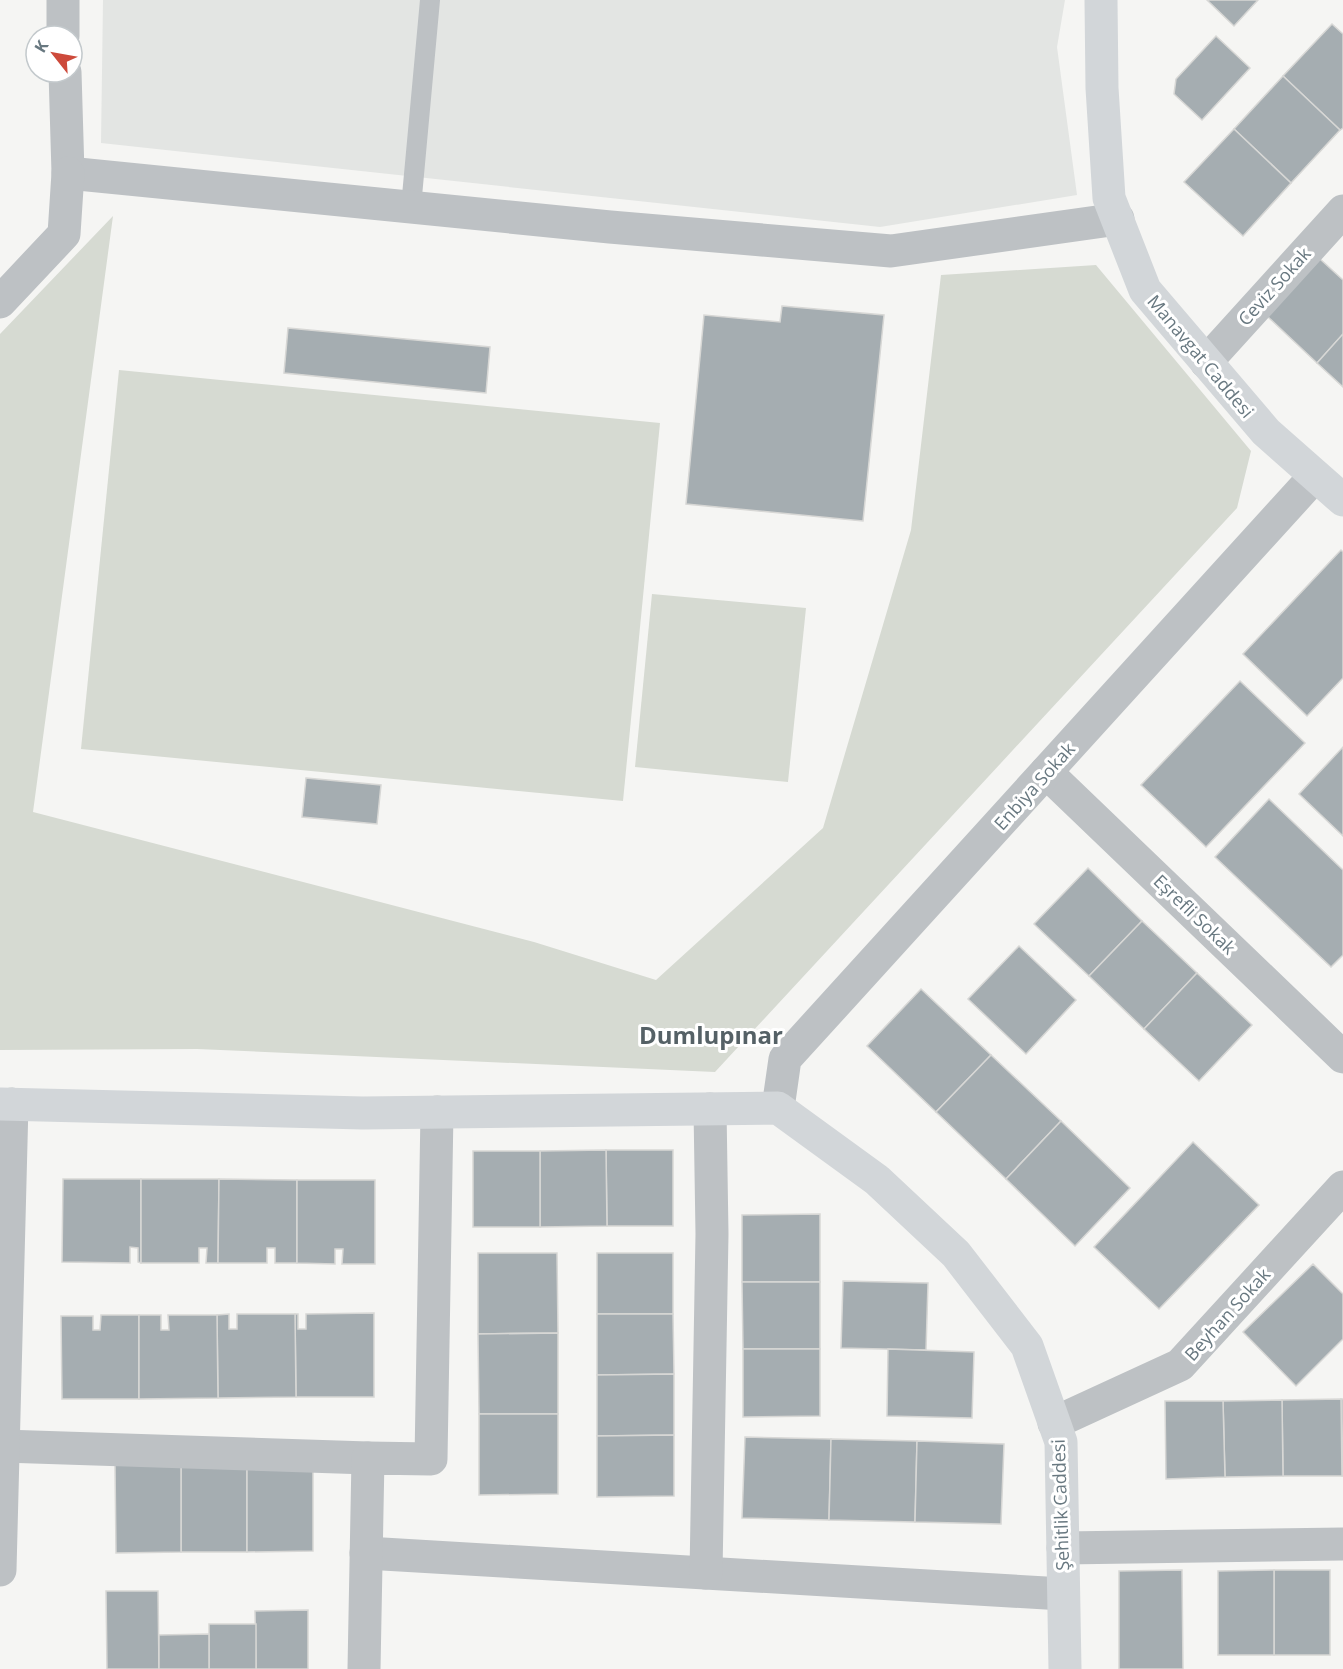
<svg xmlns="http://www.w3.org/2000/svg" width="1343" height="1669" font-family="'Open Sans',sans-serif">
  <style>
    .built { fill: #e3e5e3 }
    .green { fill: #d6dad2 }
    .building { fill: #a5adb1; stroke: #d7d7d5; stroke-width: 1.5 }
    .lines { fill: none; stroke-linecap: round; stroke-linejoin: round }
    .lane { stroke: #bdc1c4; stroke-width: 20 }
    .street { stroke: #bdc1c4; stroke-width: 33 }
    .secondary { stroke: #d2d6d9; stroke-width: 33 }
    .labels { text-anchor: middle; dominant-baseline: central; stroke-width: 6; stroke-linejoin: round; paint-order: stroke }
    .street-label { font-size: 18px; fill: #687880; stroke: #fff }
    .district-label { font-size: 24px; font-weight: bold; fill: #556166; stroke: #fff }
  </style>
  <rect width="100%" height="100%" fill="#f5f5f3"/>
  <path class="built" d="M103 0H1065L1057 47 1077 195 880 227 101 143Z"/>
  <g class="green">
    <path d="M113 216 33 812 534 942 656 980 823 828 911 530 941 275 1096 265 1251 451 1237 508 715 1072 197 1049 0 1050V334Z"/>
    <path d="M119 370 660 423 623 801 81 749Z"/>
    <path d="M652 594 806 608 788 782 635 767Z"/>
  </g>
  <g class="building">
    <path d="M1207 0H1258L1234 26Z"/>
    <path d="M1332 24 1343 34V128L1340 130 1283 76Z"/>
    <path d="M1216 36 1250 68 1202 120 1174 94 1176 79Z"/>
    <path d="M1283 76 1340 130 1291 183 1234 129Z"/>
    <path d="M1234 129 1291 183 1243 236 1184 182Z"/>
    <path d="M1320 259 1343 280V334L1317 363 1267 316Z"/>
    <path d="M782 306 884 315 863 521 686 504 704 315 780 322Z"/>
    <path d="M288 328 490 347 486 393 284 373Z"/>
    <path d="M1343 334V387L1317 363Z"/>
    <path d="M1341 550 1343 552V678L1307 716 1243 654Z"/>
    <path d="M1240 681 1305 743 1206 847 1141 785Z"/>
    <path d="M1343 747V836L1299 794Z"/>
    <path d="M306 778 381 785 377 824 302 817Z"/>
    <path d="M1269 799 1343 870V955L1331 967 1215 857Z"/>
    <path d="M1088 868 1142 921 1089 976 1034 924Z"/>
    <path d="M1142 921 1197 973 1144 1029 1089 976Z"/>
    <path d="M1019 946 1076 1000 1026 1054 968 999Z"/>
    <path d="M1197 973 1252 1025 1199 1081 1144 1029Z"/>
    <path d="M921 989 991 1055 936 1112 867 1046Z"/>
    <path d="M991 1055 1061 1121 1006 1179 936 1112Z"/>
    <path d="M1061 1121 1130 1188 1075 1246 1006 1179Z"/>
    <path d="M1193 1142 1259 1205 1159 1309 1094 1247Z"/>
    <path d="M606 1150H673V1226H607Z"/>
    <path d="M606 1150 607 1226 540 1227V1151Z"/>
    <rect x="473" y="1151" width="67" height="76"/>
    <path d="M63 1179H141V1263L138 1262V1248L130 1247V1263L62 1262Z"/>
    <path d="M141 1179H219L218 1263H206L207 1248H199V1263H141Z"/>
    <path d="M219 1179 297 1180V1263H275V1248H267V1263H218Z"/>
    <path d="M297 1180H375V1264H342L343 1249H335V1264L297 1263Z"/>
    <path d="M820 1214V1282H742V1215Z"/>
    <path d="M478 1253H557L558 1333 478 1334Z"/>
    <rect x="597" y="1253" width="76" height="61"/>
    <path d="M1313 1264 1343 1294V1339L1296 1386 1243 1332Z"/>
    <path d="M843 1281 928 1283 926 1350 841 1348Z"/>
    <path d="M742 1282H820V1349H743Z"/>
    <path d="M374 1313V1397H296L295 1314H298V1329H306V1314Z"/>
    <path d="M229 1314V1329H237V1314H295L296 1397 218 1398 217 1315Z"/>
    <path d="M597 1314H673L674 1374 597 1375Z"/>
    <path d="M101 1315H139V1399H62L61 1316H93V1330H100Z"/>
    <path d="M139 1315H161V1330H169L168 1315H217L218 1398 139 1399Z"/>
    <path d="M558 1333V1414H479L478 1334Z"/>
    <path d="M743 1349H820V1416L743 1417Z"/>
    <path d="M888 1349 974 1352 972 1418 887 1416Z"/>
    <path d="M674 1374V1435L597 1436V1375Z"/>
    <path d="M1341 1399H1343V1476H1342Z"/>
    <path d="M1341 1399 1342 1476H1283L1282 1400Z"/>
    <path d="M1282 1400 1283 1476 1225 1477 1223 1401Z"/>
    <path d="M1165 1401H1223L1225 1477 1166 1479Z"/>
    <path d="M479 1414H558V1494L479 1495Z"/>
    <path d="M674 1435V1496L597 1497V1436Z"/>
    <path d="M745 1437 831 1439 829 1520 742 1518Z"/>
    <path d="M831 1439 917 1441 915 1522 829 1520Z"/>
    <path d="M917 1441 1004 1444 1001 1524 915 1522Z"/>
    <path d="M247 1464V1552H181V1465Z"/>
    <path d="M247 1464H313V1551L247 1552Z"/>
    <path d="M115 1465H181V1552L116 1553Z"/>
    <path d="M1182 1570 1183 1669H1119V1571Z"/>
    <rect x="1274" y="1570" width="56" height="85"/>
    <path d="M1274 1570V1655H1218V1571Z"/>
    <path d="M106 1591H158L159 1669H107Z"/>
    <path d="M308 1610V1669H256L255 1611Z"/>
    <rect x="209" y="1624" width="47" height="45"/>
    <path d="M209 1634V1669H159V1635Z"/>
  </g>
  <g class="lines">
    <path class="lane" d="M411 207 430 0"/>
    <g class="street">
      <path d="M63 0V36"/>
      <path d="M65 72 68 173 610 227 891 251 1118 219"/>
      <path d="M0 302 64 234 68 173"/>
      <path d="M1206 362 1343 211"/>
      <path d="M1046 772 1343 1057"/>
      <path d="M778 1108 785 1059 1315 476"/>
      <path d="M1054 1423 1180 1365 1343 1187"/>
      <path d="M3 1446 368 1458"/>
      <path d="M1063 1548 1343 1544"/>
      <path d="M366 1553 1063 1594"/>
      <path d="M0 1570 12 1104"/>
      <path d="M706 1573 712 1234 710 1109"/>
      <path d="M364 1669 368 1458 431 1459 437 1112"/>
    </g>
    <g class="secondary">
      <path d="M1101 0 1102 88 1109 198 1145 290 1266 432 1343 500"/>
      <path d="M0 1104 363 1113 778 1108 877 1180 956 1254 1027 1346 1061 1442 1065 1669"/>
    </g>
  </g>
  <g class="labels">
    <g class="street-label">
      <text transform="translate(1274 286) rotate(-48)">Ceviz Sokak</text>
      <text transform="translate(1201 356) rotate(50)">Manavgat Caddesi</text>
      <text transform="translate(1034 786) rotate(-48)">Enbiya Sokak</text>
      <text transform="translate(1195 914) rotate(44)">Eşrefli Sokak</text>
      <text transform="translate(1227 1314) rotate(-48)">Beyhan Sokak</text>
      <text transform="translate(1060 1505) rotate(-92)">Şehitlik Caddesi</text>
    </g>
    <g class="district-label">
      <text x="711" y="1034">Dumlupınar</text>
    </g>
  </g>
  <g transform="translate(54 54) rotate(301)"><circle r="28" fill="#ffffff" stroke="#c3c9cc" stroke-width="1.5"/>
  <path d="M0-4.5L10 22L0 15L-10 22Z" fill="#cd4a3b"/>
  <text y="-9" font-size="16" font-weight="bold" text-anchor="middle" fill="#687880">K</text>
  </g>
</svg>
